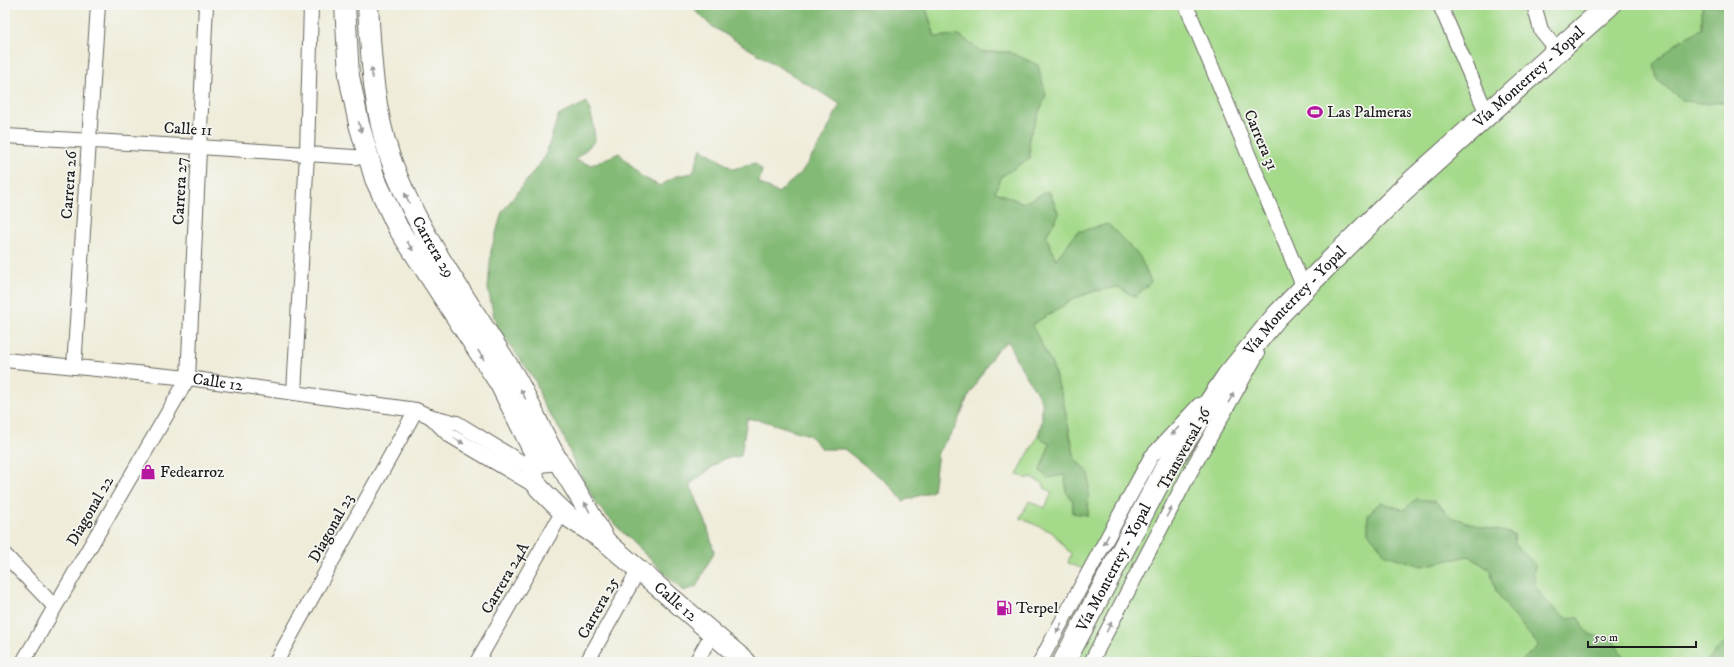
<svg xmlns="http://www.w3.org/2000/svg" width="1734" height="667" font-family="'IM FELL DW Pica',serif">
  <style>
    .green { fill: #a4da8a; stroke: #607b53 }
    .forest { fill: #83ba76; stroke: #506b49 }
    .lines { fill: none; stroke-linecap: round; stroke-linejoin: round }
    .minor-casing { stroke: #66655e; stroke-width: 16 }
    .secondary-casing { stroke: #66655e; stroke-width: 22 }
    .trunk-casing { stroke: #66655e; stroke-width: 24 }
    .minor { stroke: #fff; stroke-width: 14 }
    .secondary { stroke: #fff; stroke-width: 20 }
    .trunk { stroke: #fff; stroke-width: 22 }
    .oneway { fill: #999 }
    .labels { text-anchor: middle; dominant-baseline: central; stroke-width: 3.5; stroke-linejoin: round; paint-order: stroke }
    .street-label { font-size: 16px; fill: #1c1c1c; stroke: #f6f6f2 }
    .poi-label { font-size: 16px; fill: #1c1c1c; stroke: #f6f6f2; text-anchor: start }
  </style>
  <rect width="100%" height="100%" fill="#f6f6f2"/>
  <filter id="ink" filterUnits="userSpaceOnUse"><feTurbulence type="fractalNoise" baseFrequency=".025" numOctaves="2"/><feDisplacementMap in="SourceGraphic" scale="8" xChannelSelector="R" yChannelSelector="G"/><feConvolveMatrix kernelMatrix="1 2 1 2 8 2 1 2 1" color-interpolation-filters="sRGB"/></filter>
  <filter id="wash" filterUnits="userSpaceOnUse"><feTurbulence type="fractalNoise" baseFrequency=".012" numOctaves="4" result="noise"/><feDisplacementMap in="SourceGraphic" scale="16" xChannelSelector="R" yChannelSelector="G"/><feGaussianBlur stdDeviation="0.9" result="paint"/><feColorMatrix in="noise" values="0 0 0 0 0 0 0 0 0 0 0 0 0 0 0 0 0 1.4 0 .05"/><feComposite in="paint" operator="in"/></filter>
  <g filter="url(#wash)">
    <rect width="100%" height="100%" fill="#efecd9"/>
    <path class="green" d="M925 5H1480L1482 8 1489 5H1729V662H1062L1106 578 1068 563 1071 554 1052 532 1020 518 1029 501 1045 508 1052 492 1044 488V484L1030 477 1027 479 1017 474 1038 436 1050 444 1040 471 1065 475 1066 491 1073 501V513L1088 515 1089 474 1075 459 1063 400 1052 365 1031 325 1075 298 1095 291 1118 287 1077 232 1056 260 1046 236 1059 214 1049 191 1024 203 995 192 1002 176 1030 158 1029 137 1046 95 1010 52H981L959 35 935 37Z"/>
    <g class="forest">
      <path d="M690 5H925L935 37 959 35 981 52H1010L1038 65 1046 95 1029 137 1030 158 1002 176 995 192 1024 203 1048 191 1059 214 1046 236 1056 259 1077 232 1108 224 1140 257 1151 282 1135 297 1118 287 1095 291 1075 298 1032 325 1052 365 1063 400 1075 459 1089 474 1088 515 1073 513V501L1066 491 1065 475 1047 478 1040 470 1050 444 1038 436 1042 421V402L1015 357 1008 341 995 352 968 397 955 428 938 452 933 491 903 501 890 485 844 449H822L809 435 761 420 747 419 741 456 723 459 690 484 707 525 714 552 696 587 683 591 627 537 597 505 576 467 562 433 543 404 535 380 496 326 488 289 491 251 502 212 545 157 558 116 587 102 593 121 595 141 575 160 591 165 619 153 641 176 660 186 676 176 693 173 701 148 733 169 755 163 762 170 759 183 778 193 801 173 822 141 840 104 710 25Z"/>
      <path d="M1704 5H1729V101L1708 104 1684 101 1657 80 1654 64 1679 41 1702 29V6Z"/>
      <path d="M1416 499 1435 501 1451 517 1482 527 1514 534 1515 544 1535 565V567L1533 572C1535 577 1535 582 1536 587 1540 596 1558 615 1568 618 1570 618 1574 617 1577 617 1581 621 1582 625 1584 628 1591 638 1601 637 1612 639L1624 657 1634 662H1521L1538 645 1510 611 1496 591 1490 570 1469 556 1422 566 1386 555 1368 532V514L1381 502 1404 510Z"/>
      <path d="M1726 642H1729V662H1705Z"/>
    </g>
  </g>
  <g filter="url(#ink)">
    <g class="lines">
      <defs>
        <g id="minor">
          <path d="M1186 5 1304 288"/>
          <path d="M1440 5 1487 114"/>
          <path d="M1534 5 1541 30 1558 51"/>
          <path d="M5 136 199 147 369 158"/>
          <path id="s1" d="M5 360 188 378 416 410 429 416 457 423 514 458 533 468"/>
          <path d="M74 367 98 5"/>
          <path d="M294 393 307 154 311 5"/>
          <path d="M430 416 449 435 539 488"/>
          <path d="M5 555 54 606"/>
          <path d="M23 662 188 378 206 5"/>
          <path d="M276 662 416 410"/>
          <path d="M477 662 563 511"/>
          <path d="M587 662 638 571"/>
          <path d="M696 662 712 634"/>
          <path d="M1040 662 1151 457 1199 405"/>
          <path d="M1091 662 1188 476 1257 354"/>
        </g>
        <g id="secondary">
          <path d="M345 5 349 76 359 124 375 179 398 228 500 384 539 462"/>
          <path id="s2" d="M368 5C371 56 373 108 390 157 418 237 472 305 515 377 532 406 543 438 561 466 577 491 591 515 605 541"/>
          <path id="s3" d="M550 461 539 462 533 468 534 479 539 488 555 504 570 518 605 541 746 662"/>
        </g>
        <g id="trunk">
          <path id="s4" d="M1064 662 1165 470 1228 376 1277 316 1328 264 1403 190 1609 5"/>
        </g>
      </defs>
      <use href="#minor" class="minor-casing"/>
      <use href="#secondary" class="secondary-casing"/>
      <use href="#trunk" class="trunk-casing"/>
      <use href="#minor" class="minor"/>
      <use href="#secondary" class="secondary"/>
      <use href="#trunk" class="trunk"/>
    </g>
    <defs><path id="oneway-solid" d="M-6-.8H1V-3.2L6.5 0L1 3.2V.8H-6Z"/></defs>
    <g class="oneway">
      <use href="#oneway-solid" transform="translate(372 73) rotate(-97)"/>
      <use href="#oneway-solid" transform="translate(360 127) rotate(75)"/>
      <use href="#oneway-solid" transform="translate(407 198) rotate(-115)"/>
      <use href="#oneway-solid" transform="translate(410 246) rotate(57)"/>
      <use href="#oneway-solid" transform="translate(481 355) rotate(57)"/>
      <use href="#oneway-solid" transform="translate(523 394) rotate(-117)"/>
      <use href="#oneway-solid" transform="translate(1231 398) rotate(-61)"/>
      <use href="#oneway-solid" transform="translate(1175 431) rotate(133)"/>
      <use href="#oneway-solid" transform="translate(459 441) rotate(31)"/>
      <use href="#oneway-solid" transform="translate(587 507) rotate(-118)"/>
      <use href="#oneway-solid" transform="translate(1169 512) rotate(-62)"/>
      <use href="#oneway-solid" transform="translate(1106 540) rotate(118)"/>
      <use href="#oneway-solid" transform="translate(1109 627) rotate(-63)"/>
      <use href="#oneway-solid" transform="translate(1059 628) rotate(118)"/>
    </g>
  </g>
  <defs>
    <symbol id="stadium-bare" viewBox="-9 -9 18 18"><path d="M0-5a6.5 5 0 1 0 0 10a6.5 5 0 1 0 0-10ZM-3.5-1.8h7v3.6h-7Z" fill="#b5179e" stroke="#f6f6f2" stroke-width="2.5" paint-order="stroke"/></symbol>
    <symbol id="shop-bare" viewBox="-9 -9 18 18"><path d="M-5-2.5h2.3a2.7 3.5 0 0 1 5.4 0H5L5.5 6h-11ZM-1.5-2.5h3a1.5 2.3 0 0 0-3 0Z" fill="#b5179e" stroke="#f6f6f2" stroke-width="2.5" paint-order="stroke"/></symbol>
    <symbol id="fuel-bare" viewBox="-9 -9 18 18"><path d="M-5.5-6h7V0h2V4h1.3V-2.5L3-4.5l.8-.8L6-3V5H2.5V1h-1V6h-7ZM-4.2-4.7v3.2H.2V-4.7Z" fill="#b5179e" stroke="#f6f6f2" stroke-width="2.5" paint-order="stroke"/></symbol>
  </defs>
  <g fill-rule="evenodd">
    <use href="#stadium-bare" x="1304" y="101" width="22" height="22"/>
    <use href="#shop-bare" x="137" y="461" width="22" height="22"/>
    <use href="#fuel-bare" x="993" y="597" width="22" height="22"/>
  </g>
  <g class="labels">
    <g class="street-label">
      <text stroke="none"><textPath href="#s4" startOffset="755">Vía Monterrey - Yopal</textPath></text>
      <text transform="translate(188 129) rotate(3)">Calle 11</text>
      <text transform="translate(1261 140) rotate(67)">Carrera 31</text>
      <text transform="translate(69 185) rotate(-86)">Carrera 26</text>
      <text transform="translate(180 191) rotate(-87)">Carrera 27</text>
      <text stroke="none"><textPath href="#s2" startOffset="254">Carrera 29</textPath></text>
      <text stroke="none"><textPath href="#s4" startOffset="431">Vía Monterrey - Yopal</textPath></text>
      <text stroke="none"><textPath href="#s1" startOffset="214">Calle 12</textPath></text>
      <text transform="translate(1184 449) rotate(-61)">Transversal 36</text>
      <text transform="translate(90 511) rotate(-60)">Diagonal 22</text>
      <text transform="translate(331 528) rotate(-61)">Diagonal 23</text>
      <text stroke="none"><textPath href="#s4" startOffset="107">Vía Monterrey - Yopal</textPath></text>
      <text transform="translate(505 578) rotate(-60)">Carrera 24A</text>
      <text stroke="none"><textPath href="#s3" startOffset="219">Calle 12</textPath></text>
      <text transform="translate(598 608) rotate(-61)">Carrera 25</text>
    </g>
    <g class="poi-label">
      <text x="1327" y="112">Las Palmeras</text>
      <text x="160" y="472">Fedearroz</text>
      <text x="1016" y="608">Terpel</text>
    </g>
  </g>
  <rect width="1734" height="667" fill="none" stroke="#f6f6f2" stroke-width="20"/>
  <path d="M1588 641v6h108v-6" fill="none" stroke="#1c1c1c" stroke-width="2"/>
  <text x="1594" y="641" font-size="12" fill="#1c1c1c" stroke="#f6f6f2" stroke-width="3" paint-order="stroke">50 m</text>
</svg>
